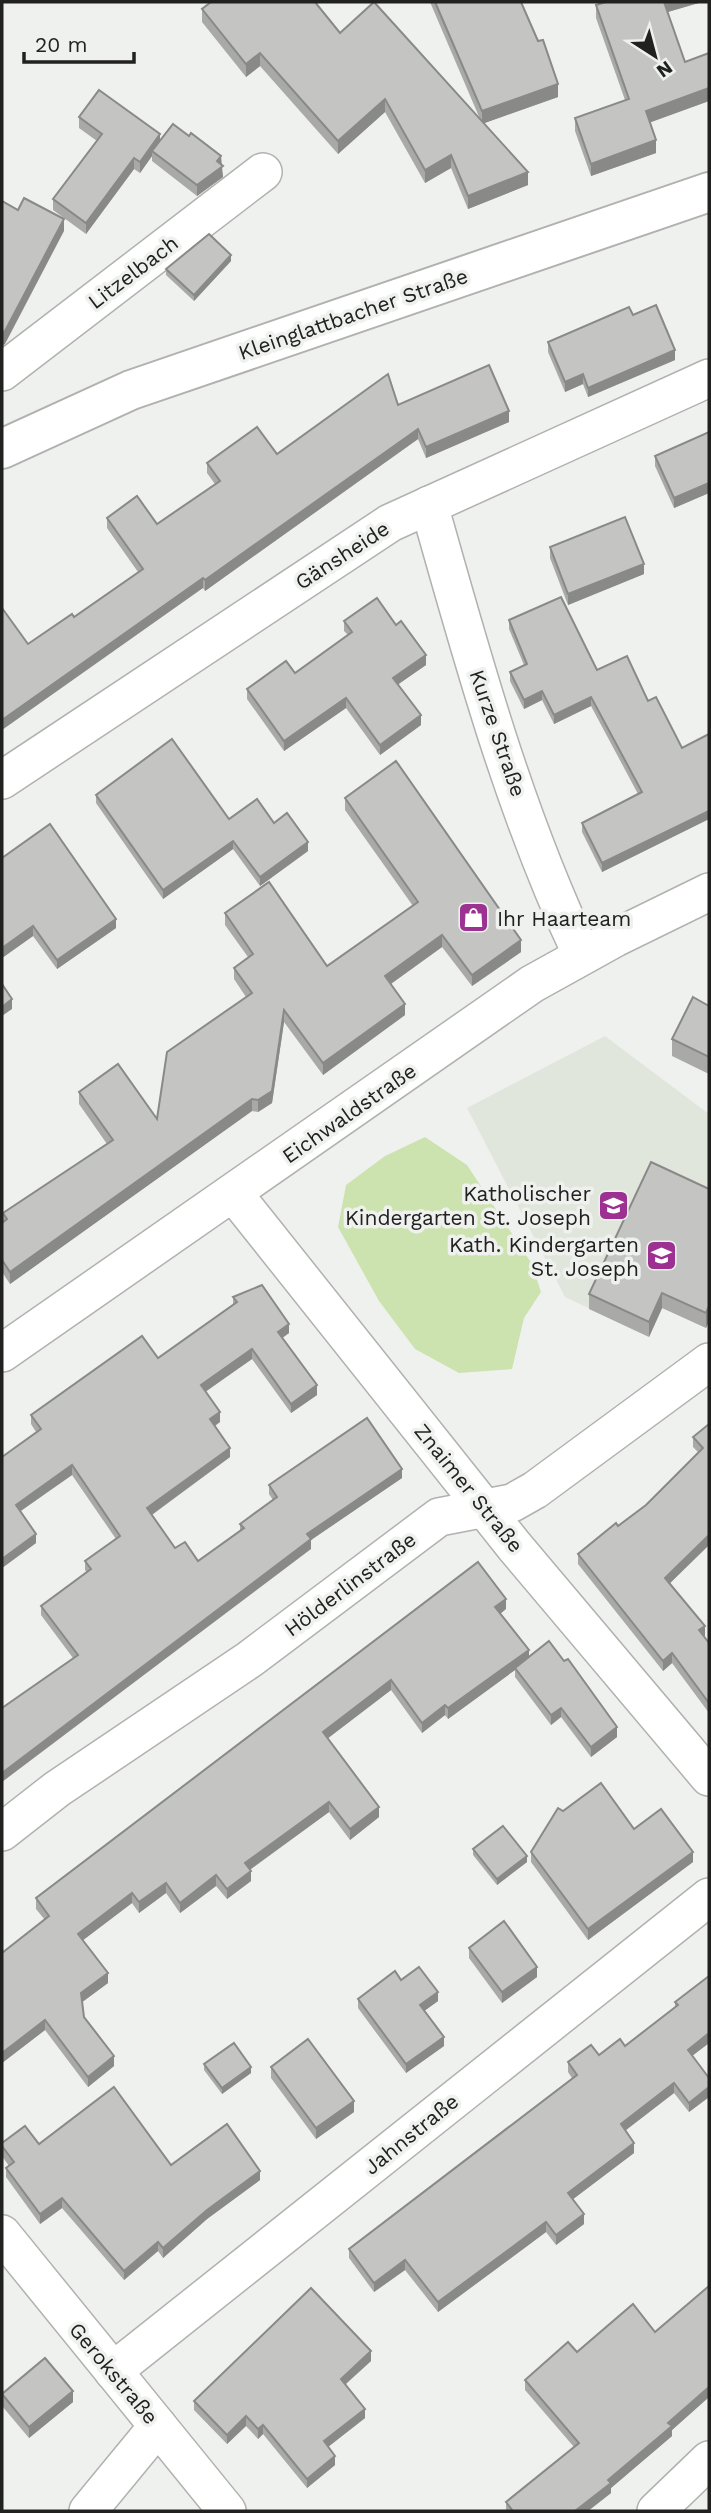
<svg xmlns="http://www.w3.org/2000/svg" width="711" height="2513" font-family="'Work Sans',sans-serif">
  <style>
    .built { fill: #e1e6dc }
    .green { fill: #cce3b0 }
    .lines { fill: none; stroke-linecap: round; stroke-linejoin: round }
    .street-casing { stroke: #b1b2af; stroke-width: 40 }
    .secondary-casing { stroke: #b1b2af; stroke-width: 42 }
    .street { stroke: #fff; stroke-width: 37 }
    .secondary { stroke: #fff; stroke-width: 38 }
    .wall { fill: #a9a9a7 }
    .shaded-wall { fill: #898a88 }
    .building { fill: #c4c5c2; stroke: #898a88; stroke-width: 2 }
    .labels { text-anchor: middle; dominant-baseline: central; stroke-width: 7; stroke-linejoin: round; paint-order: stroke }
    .street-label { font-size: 21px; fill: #212120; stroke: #eff1ee }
    .poi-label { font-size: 21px; fill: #212120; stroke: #eff1ee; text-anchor: end }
  </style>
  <rect width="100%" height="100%" fill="#eff1ee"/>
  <path class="built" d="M605 1036 709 1114V1321L706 1328 663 1308 649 1337 565 1297 467 1108Z"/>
  <path class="green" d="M425 1137 467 1165 532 1264 541 1292 524 1318 512 1369 459 1373 415 1349 379 1301 338 1227 346 1185 385 1156Z"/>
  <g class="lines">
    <defs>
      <g id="street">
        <path d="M2 372 263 172"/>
        <path d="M429 505C472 657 514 812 582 955"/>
        <path d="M2 780 390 523 709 378"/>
        <path d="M234 1194 515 1547 709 1777"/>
        <path d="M2 1353 532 984 615 938 709 892"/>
        <path d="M2 1832 57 1789 250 1659 439 1517 512 1503 535 1490 709 1362"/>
        <path d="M2 2234 227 2511"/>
        <path d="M113 2371 709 1897"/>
        <path d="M88 2511 158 2426"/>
        <path d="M656 2511 709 2460"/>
      </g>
      <path id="secondary" d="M2 449 131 390 709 192"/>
    </defs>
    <use href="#street" class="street-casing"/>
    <use href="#secondary" class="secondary-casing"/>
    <use href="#street" class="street"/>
    <use href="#secondary" class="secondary"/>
  </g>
  <g class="wall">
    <path d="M430 2H521L558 97 484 123 528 185 468 209 451 168 425 183 385 112 338 154 260 66 246 77 202 22V9L340 33 480 119Z"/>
    <path d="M702 2 668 12 685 62 709 53V101L650 122 656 153 591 176 575 131V118L625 100 596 18V5Z"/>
    <path d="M79 117 160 141 221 165 223 177 197 196 152 161V156L140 173 134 169 86 234 53 210V199L97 141 79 128Z"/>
    <path d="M231 261 194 301 166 275V269Z"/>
    <path d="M548 342 675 360 588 397 583 384 565 392 548 352Z"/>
    <path d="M398 405 509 422 426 458 418 439 205 591 203 588 28 644 74 617 138 572 107 528V518L157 524 215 484 207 473V463L277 454Z"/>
    <path d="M709 432V493L674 508 655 466V456Z"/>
    <path d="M550 547 644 574 568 605 550 558Z"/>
    <path d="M509 620 648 701 682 748 709 734V819L602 872 582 832V823L638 794 591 706 554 724 542 700 524 709 510 681V672L524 665 509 629Z"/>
    <path d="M344 621 426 665 398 684 421 725 380 755 346 708 284 751 247 699V689L295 673 348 635 344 631Z"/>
    <path d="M96 795 229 819 274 823 308 851 260 886 233 849 163 899 96 803Z"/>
    <path d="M345 798 521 952 472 986 442 947 391 984 405 1015 323 1075 284 1022 272 1103 258 1112 252 1111 10 1284 2 1272V1223L3 1222V1213L107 1144 79 1104V1092L157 1119 246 997 234 979V968L248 957 225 925V913L327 966 413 906 345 810Z"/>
    <path d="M2 858 116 928 57 969 33 936 2 958Z"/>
    <path d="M709 1006V1074L672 1056V1039Z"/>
    <path d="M709 1189V1321L706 1328 662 1308 649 1337 589 1309V1294Z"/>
    <path d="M233 1297 289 1333 282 1338 317 1395 291 1413 252 1359 205 1391 220 1422 215 1426 230 1457 152 1515 175 1548 198 1561 240 1531V1524L273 1500 269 1494V1485L402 1478 311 1540V1549L73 1658 41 1615V1606L87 1573 85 1570V1561L116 1539 72 1475 21 1511 36 1543 2 1568V1457L36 1432 31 1424V1415L158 1358 233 1305Z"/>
    <path d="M709 1424V1545L670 1583 709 1643V1713L672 1663 663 1671 578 1564V1554L646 1505 698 1452 693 1447V1437Z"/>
    <path d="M506 1609 500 1614 529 1657 617 1737 591 1757 561 1717 551 1725 515 1677V1670L448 1719 445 1715 422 1733 391 1690 328 1738 379 1817 350 1840 329 1812 250 1870 251 1881 227 1899 216 1886 180 1913 166 1893 139 1913 132 1903 83 1940 108 1983 82 2002 84 2017 114 2066 88 2087 45 2030 2 2063V1953L45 1920 36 1909V1898Z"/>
    <path d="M563 1811 693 1862 588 1940 531 1862V1852Z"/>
    <path d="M473 1849 527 1862 497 1885 473 1855Z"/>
    <path d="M469 1948 537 1977 502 2003 469 1958Z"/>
    <path d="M709 1976V2043L692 2056 709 2078V2097L689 2112 674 2093 625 2130 634 2153 573 2199 584 2224 556 2245 546 2232 438 2312 405 2270 374 2292 349 2258V2249L572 2078 568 2072V2062L599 2055 625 2046 675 2007V2002Z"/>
    <path d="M401 1980 438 2001 424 2011 444 2046 406 2073 358 2008V1999Z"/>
    <path d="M204 2064 251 2073 222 2094 204 2070Z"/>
    <path d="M271 2067 354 2112 316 2139 271 2078Z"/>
    <path d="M2 2143 39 2144 171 2165 260 2180 207 2219 163 2258 158 2251 124 2280 62 2208 40 2224 6 2177V2168L9 2166 2 2156Z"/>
    <path d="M709 2286V2397L672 2430V2436L611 2488V2493L588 2511H506V2502L574 2447 525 2390V2380L577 2352 655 2332Z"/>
    <path d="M371 2361 346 2384 365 2418 328 2447 335 2465 307 2488 263 2434 258 2439 246 2426 227 2444 194 2410V2401Z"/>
    <path d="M2 2394 73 2402 29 2438 2 2406Z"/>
  </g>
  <g class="shaded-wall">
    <path d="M664 2H702L664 13Z"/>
    <path d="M260 53V66L246 77V64Z"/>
    <path d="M558 84V97L482 124V111Z"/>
    <path d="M709 88V101L646 124V111Z"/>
    <path d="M385 99V112L338 154V141Z"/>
    <path d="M160 134V145L152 151V156L140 173V162Z"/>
    <path d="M656 140V153L591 176V164Z"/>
    <path d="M451 155V168L425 183V170Z"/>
    <path d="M221 156 223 177 197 196V185Z"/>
    <path d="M134 158V169L86 234V223Z"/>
    <path d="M528 172V185L468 209V196Z"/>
    <path d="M64 219V231L5 344 2 346V333Z"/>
    <path d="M231 255V261L194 301V295Z"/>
    <path d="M675 350V360L588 397V388Z"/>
    <path d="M583 374V384L565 392V382Z"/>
    <path d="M509 411V422L426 458V447Z"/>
    <path d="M418 429V439L205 591V580Z"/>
    <path d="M709 483V493L674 508V498Z"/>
    <path d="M644 564V574L568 605V594Z"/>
    <path d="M203 578V588L2 730V720Z"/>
    <path d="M426 655V665L393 688V678Z"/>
    <path d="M542 691V700L524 709V700Z"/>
    <path d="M591 697V706L554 724V715Z"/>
    <path d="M346 698V708L284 751V741Z"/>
    <path d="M421 715V725L380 755V745Z"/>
    <path d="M709 811V819L602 872V863Z"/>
    <path d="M233 841V849L163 899V890Z"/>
    <path d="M308 842V851L260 886V877Z"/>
    <path d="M116 919V928L57 969V960Z"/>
    <path d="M33 926V936L2 958V948Z"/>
    <path d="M442 935V947L385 988V976Z"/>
    <path d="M521 940V952L472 986V975Z"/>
    <path d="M12 999V1009L2 1016V1007Z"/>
    <path d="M405 1004V1015L323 1075V1063Z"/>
    <path d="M284 1010V1022L272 1103 258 1112V1100Z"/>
    <path d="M252 1099V1111L10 1284V1272Z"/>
    <path d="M662 1293V1308L649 1337V1322Z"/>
    <path d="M709 1306V1321L706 1328V1313Z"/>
    <path d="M289 1324V1333L278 1341V1332Z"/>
    <path d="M252 1349V1359L201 1395V1385Z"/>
    <path d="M317 1385V1395L291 1413V1404Z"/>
    <path d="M220 1412V1422L210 1429V1419Z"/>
    <path d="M230 1448V1457L147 1518V1508Z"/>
    <path d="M72 1465V1475L16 1514V1505Z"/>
    <path d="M402 1469V1478L311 1540V1549L2 1782V1773L307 1534Z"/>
    <path d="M36 1534V1543L2 1568V1559Z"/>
    <path d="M709 1535V1545L665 1588V1578Z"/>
    <path d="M506 1599V1609L495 1618V1607Z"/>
    <path d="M705 1626V1636L699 1640V1630Z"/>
    <path d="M529 1650V1660L515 1668V1670L448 1719V1708Z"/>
    <path d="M672 1653V1663L663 1671V1661Z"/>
    <path d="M391 1680V1690L323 1742V1732Z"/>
    <path d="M445 1705V1715L422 1733V1723Z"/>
    <path d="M561 1708V1717L551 1725V1715Z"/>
    <path d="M617 1727V1737L591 1757V1747Z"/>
    <path d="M329 1802V1812L245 1873V1863Z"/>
    <path d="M379 1807V1817L350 1840V1829Z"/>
    <path d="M693 1852V1862L588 1940V1929Z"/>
    <path d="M527 1856V1862L497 1885V1879Z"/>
    <path d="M251 1871V1881L227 1899V1889Z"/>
    <path d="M216 1875V1886L180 1913V1903Z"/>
    <path d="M166 1883V1893L139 1913V1902Z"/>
    <path d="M132 1893V1903L78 1944V1934Z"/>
    <path d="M537 1967V1977L502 2003V1992Z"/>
    <path d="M108 1973V1983L81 2003V1993Z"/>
    <path d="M438 1992V2001L420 2014V2005Z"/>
    <path d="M45 2020V2030L2 2063V2053Z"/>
    <path d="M709 2033V2043L688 2059V2050Z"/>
    <path d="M444 2037V2046L406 2073V2064Z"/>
    <path d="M114 2056V2066L88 2087V2077Z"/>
    <path d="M251 2067V2073L222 2094V2088Z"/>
    <path d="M674 2083V2093L621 2134V2124Z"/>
    <path d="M709 2087V2097L689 2112V2103Z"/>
    <path d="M354 2101V2112L316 2139V2128Z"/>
    <path d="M634 2143V2153L568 2203V2193Z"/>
    <path d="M260 2171V2180L207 2219 163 2258V2248L207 2210Z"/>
    <path d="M62 2198V2208L40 2224V2214Z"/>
    <path d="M584 2214V2224L556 2245V2235Z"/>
    <path d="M546 2222V2232L438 2312V2302Z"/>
    <path d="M158 2242V2251L124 2280V2271Z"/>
    <path d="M405 2260V2270L374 2292V2283Z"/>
    <path d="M371 2351V2361L341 2388V2379Z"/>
    <path d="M709 2387V2397L672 2430V2436L611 2488V2493L588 2511H575L668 2423Z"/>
    <path d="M73 2391V2402L29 2438V2427Z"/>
    <path d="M365 2409V2418L324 2450V2441Z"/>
    <path d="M246 2416V2426L227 2444V2435Z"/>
    <path d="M263 2425V2434L258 2439V2429Z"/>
    <path d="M335 2456V2465L307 2488V2479Z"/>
  </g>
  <g class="building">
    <path d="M211 2H315L340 33 374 2 528 172 468 196 451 155 425 170 385 99 338 141 260 53 246 64 202 9Z"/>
    <path d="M435 2H521L538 41 543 40 558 84 482 111Z"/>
    <path d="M606 2H664L685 62 709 53V88L646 111 656 140 591 164 575 118 629 99 596 5Z"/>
    <path d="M99 90 160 134 140 162 134 158 86 223 53 199 102 134 79 117Z"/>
    <path d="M173 124 189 136 191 133 221 156 217 161 223 166 197 185 152 151Z"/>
    <path d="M24 198 64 219 5 331 2 333V201L18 210Z"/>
    <path d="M209 234 231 255 194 295 166 269Z"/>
    <path d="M656 305 675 350 588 388 583 374 565 382 548 342 629 307 633 315Z"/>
    <path d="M489 365 509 411 426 447 418 429 205 580 203 578 2 720V608L28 644 72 614 74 617 143 569 107 518 137 496 157 524 220 481 207 463 257 427 277 454 388 374 398 405Z"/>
    <path d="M709 432V483L674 498 655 456Z"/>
    <path d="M625 517 644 564 568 594 550 547Z"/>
    <path d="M561 597 597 670 627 656 648 701 656 697 682 748 709 734V811L602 863 582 823 642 792 591 697 554 715 542 691 524 700 510 672 527 664 509 620Z"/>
    <path d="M377 598 396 625 401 621 426 655 393 678 421 715 380 745 346 698 284 741 247 689 286 661 295 673 352 632 344 621Z"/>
    <path d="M172 739 229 819 257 799 274 823 287 813 308 842 260 877 233 841 163 890 96 795Z"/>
    <path d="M396 761 521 940 472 975 442 935 385 976 405 1004 323 1063 284 1010 272 1091 258 1100 252 1099 10 1272 2 1260V1223L7 1219 3 1213 113 1140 79 1092 118 1064 157 1119 167 1052 252 993 234 968 253 954 225 913 269 882 327 966 418 902 345 798Z"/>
    <path d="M50 824 116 919 57 960 33 926 2 948V858Z"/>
    <path d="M2 984 12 999 2 1007Z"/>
    <path d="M693 997 709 1006V1057L672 1039Z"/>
    <path d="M651 1162 709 1189V1306L706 1313 662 1293 649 1322 589 1294Z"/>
    <path d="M262 1285 289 1324 278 1332 317 1385 291 1404 252 1349 201 1385 220 1412 210 1419 230 1448 147 1508 175 1548 185 1542 198 1561 244 1528 240 1524 277 1497 269 1485 367 1418 402 1469 307 1534 311 1539 2 1773V1708L78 1655 41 1606 91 1569 85 1561 120 1536 72 1465 16 1505 36 1534 2 1559V1457L41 1429 31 1415 142 1336 158 1358 237 1302 233 1297Z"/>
    <path d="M709 1424V1535L665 1578 705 1626 699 1630 709 1643V1703L672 1653 663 1661 578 1554 616 1523 618 1526 646 1505 703 1448 693 1437Z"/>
    <path d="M478 1562 506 1599 495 1607 529 1650 448 1708 445 1705 422 1723 391 1680 323 1732 379 1807 350 1829 329 1802 245 1863 251 1871 227 1889 216 1875 180 1903 166 1883 139 1902 132 1893 78 1934 108 1973 81 1993 84 2017 114 2056 88 2077 45 2020 2 2053V1953L49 1916 36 1898Z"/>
    <path d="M549 1641 564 1661 568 1659 617 1727 591 1747 561 1708 551 1715 515 1668Z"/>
    <path d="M601 1783 634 1829 661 1809 693 1852 588 1929 531 1852 558 1808 563 1811Z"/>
    <path d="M503 1826 527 1856 497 1879 473 1849Z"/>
    <path d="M504 1921 537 1967 502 1992 469 1948Z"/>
    <path d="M419 1967 438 1992 420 2005 444 2037 406 2064 358 1999 395 1971 401 1980Z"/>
    <path d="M709 1976V2033L688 2050 709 2078V2087L689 2103 674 2083 621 2124 634 2143 568 2193 584 2214 556 2235 546 2222 438 2302 405 2260 374 2283 349 2249 577 2075 568 2062 591 2045 599 2055 620 2039 625 2046 678 2005 675 2002Z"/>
    <path d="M308 2039 354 2101 316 2128 271 2067Z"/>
    <path d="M234 2043 251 2067 222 2088 204 2064Z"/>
    <path d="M114 2087 171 2165 227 2124 260 2171 207 2210 163 2248 158 2242 124 2271 62 2198 40 2214 6 2168 14 2162 2 2146V2143L25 2126 39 2144Z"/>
    <path d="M709 2286V2387L668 2423 672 2426 608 2480 611 2483 575 2511H513L506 2502 579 2443 525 2380 568 2342 577 2352 633 2304 655 2332Z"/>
    <path d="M311 2288 371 2351 341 2379 365 2409 324 2441 335 2456 307 2479 263 2425 258 2429 246 2416 227 2435 194 2401Z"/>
    <path d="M45 2358 73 2391 29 2427 2 2394Z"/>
  </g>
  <defs>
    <symbol id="shop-square" viewBox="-11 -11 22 22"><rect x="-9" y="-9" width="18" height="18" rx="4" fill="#9c3192" stroke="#eff1ee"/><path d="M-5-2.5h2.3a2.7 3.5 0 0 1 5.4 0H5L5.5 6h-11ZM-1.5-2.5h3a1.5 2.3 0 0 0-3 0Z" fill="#fff"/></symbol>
    <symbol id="school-square" viewBox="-11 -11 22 22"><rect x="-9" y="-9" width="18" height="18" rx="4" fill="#9c3192" stroke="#eff1ee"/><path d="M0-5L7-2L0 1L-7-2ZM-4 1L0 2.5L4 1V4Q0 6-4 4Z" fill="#fff"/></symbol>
  </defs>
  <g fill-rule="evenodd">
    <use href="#shop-square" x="456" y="900" width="35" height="35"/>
    <use href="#school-square" x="596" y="1188" width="35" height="35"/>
    <use href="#school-square" x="644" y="1238" width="35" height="35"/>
  </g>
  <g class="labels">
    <g class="street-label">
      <text transform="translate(133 272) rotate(-37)">Litzelbach</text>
      <text transform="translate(353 314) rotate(-19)">Kleinglattbacher Straße</text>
      <text transform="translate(342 555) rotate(-33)">Gänsheide</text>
      <text transform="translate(498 733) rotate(71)">Kurze Straße</text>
      <text transform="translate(349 1113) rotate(-35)">Eichwaldstraße</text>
      <text transform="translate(469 1488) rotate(51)">Znaimer Straße</text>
      <text transform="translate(350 1584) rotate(-37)">Hölderlinstraße</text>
      <text transform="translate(411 2134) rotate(-39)">Jahnstraße</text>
      <text transform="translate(114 2373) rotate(50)">Gerokstraße</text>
    </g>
    <g class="poi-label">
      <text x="497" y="918" text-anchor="start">Ihr Haarteam</text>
      <text x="591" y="1193">Katholischer<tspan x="591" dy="24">Kindergarten St. Joseph</tspan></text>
      <text x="639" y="1244">Kath. Kindergarten<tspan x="639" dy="24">St. Joseph</tspan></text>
    </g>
  </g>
  <rect width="711" height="2513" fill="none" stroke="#212120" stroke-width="7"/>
  <g transform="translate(655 56) rotate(144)" stroke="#eff1ee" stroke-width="5" paint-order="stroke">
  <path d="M0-5L12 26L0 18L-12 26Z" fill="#212120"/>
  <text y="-10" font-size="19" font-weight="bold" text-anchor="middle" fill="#212120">N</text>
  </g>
  <path d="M24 52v10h110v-10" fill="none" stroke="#212120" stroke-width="3.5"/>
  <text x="35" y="52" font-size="21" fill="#212120" stroke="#eff1ee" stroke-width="5" paint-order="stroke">20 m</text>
</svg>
